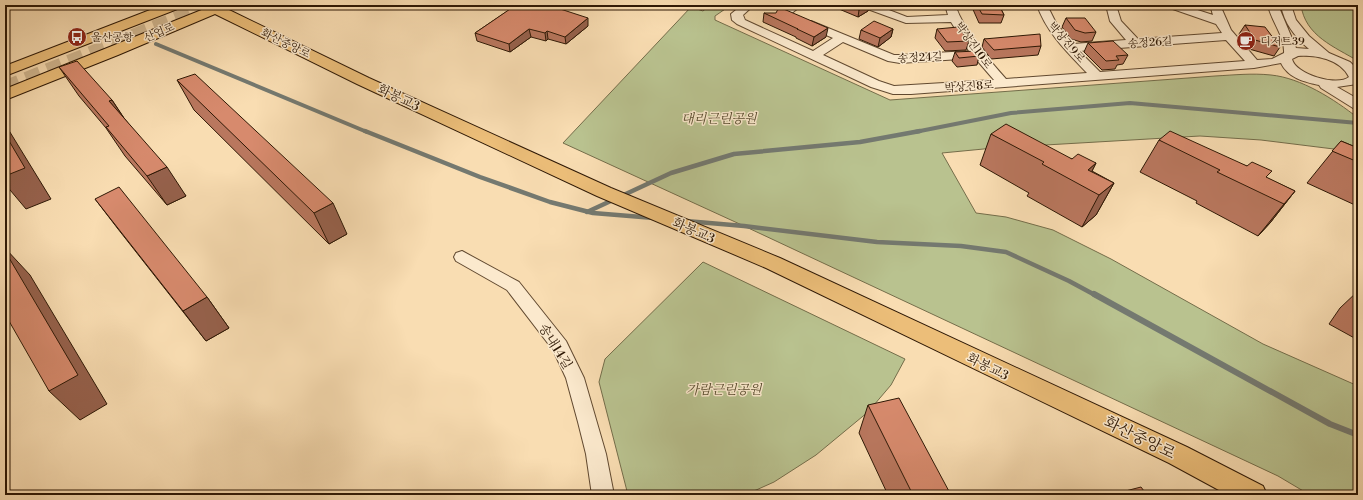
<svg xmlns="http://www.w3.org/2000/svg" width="1363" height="500" font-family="'Libre Bodoni','Noto Serif KR',serif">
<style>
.green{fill:#b9c28f;stroke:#746d4a}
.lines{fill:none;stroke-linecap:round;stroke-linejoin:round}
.stream-far2{stroke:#747970;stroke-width:4}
.stream-far1{stroke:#747970;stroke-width:4.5}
.stream{stroke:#747970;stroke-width:6}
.major-tunnel{stroke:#d0b68f;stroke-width:15;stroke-dasharray:15 8;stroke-linecap:butt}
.minor-casing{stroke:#614930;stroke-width:2}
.major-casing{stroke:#2e1805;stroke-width:2}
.minor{fill:#fbe9cd;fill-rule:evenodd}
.major{fill:#ecbe79;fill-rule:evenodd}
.wall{fill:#b9775e;stroke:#2e1805}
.shaded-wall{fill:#96614c;stroke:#2e1805}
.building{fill:#d78a6d;stroke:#2e1805}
.labels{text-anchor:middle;stroke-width:3;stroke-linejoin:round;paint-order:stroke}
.far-street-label{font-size:11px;fill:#2e1805;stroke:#fbe9cd}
.far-poi-label{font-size:11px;fill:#2e1805;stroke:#fbe9cd;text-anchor:start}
.street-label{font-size:13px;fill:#2e1805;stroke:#fbe9cd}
.park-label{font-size:13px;font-style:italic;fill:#584b2e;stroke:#fbe9cd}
.near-street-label{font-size:16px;fill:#2e1805;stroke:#fbe9cd}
</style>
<rect width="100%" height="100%" fill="#f9ddb2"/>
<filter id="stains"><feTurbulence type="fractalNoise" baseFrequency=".005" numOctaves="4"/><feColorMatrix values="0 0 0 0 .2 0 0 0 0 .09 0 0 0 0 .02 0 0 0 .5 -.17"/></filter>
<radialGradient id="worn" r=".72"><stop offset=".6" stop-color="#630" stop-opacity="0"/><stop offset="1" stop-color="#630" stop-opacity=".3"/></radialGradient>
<g class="green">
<path d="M710,5H731L715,16V20L890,100L1215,76C1234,75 1252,73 1271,75C1301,78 1334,99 1358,118V152L1261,140L1200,136L994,148L942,153L976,213L1006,217L1053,230L1111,259L1263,344L1358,386V495H1310L1278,476L744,226L563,143L691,7L703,11Z"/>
<path d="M1301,5H1358V61C1335,47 1305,36 1301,5Z"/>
<path d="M703,262L905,359L891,385L868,412L816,455L774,482L745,495H628L599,382L605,359Z"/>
</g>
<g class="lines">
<g class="stream-far2">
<path d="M156,44L367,132"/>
<path d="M915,132L1011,113L1130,103L1358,123"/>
</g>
<g class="stream-far1">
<path d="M365,131L480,177L550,202L593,213L654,218"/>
<path d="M587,212L671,173L734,154L860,142L920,131"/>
<path d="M686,221L744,226L877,242L961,246L1006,252L1069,281L1095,295"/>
</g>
<path class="stream" d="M1094,294L1330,424L1358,435"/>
<path class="major-tunnel" d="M5,88L211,5"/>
<g class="minor-casing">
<g id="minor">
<path d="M742,5H754L743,15L745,20L813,51L833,38L803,25L801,23L803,21H811L894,55H900L969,51L951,22L906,23L862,7L861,5H876L907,17L948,15L945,5H955C966,34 986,56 1006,79L1087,73C1068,53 1046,32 1037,5H1047L1056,23L1073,44L1126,40L1110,21L1106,5H1116L1121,21L1138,39L1222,33L1216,24L1167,7L1166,5H1182L1213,15L1210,5H1220L1231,30L1257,60L1272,59L1284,53C1285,36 1271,21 1268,5H1278L1296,48L1309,49C1295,37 1284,23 1281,5H1291L1296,20L1309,36L1329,53L1350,62L1358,70L1357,84L1337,87L1358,99V109L1353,108L1321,88L1319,85C1305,82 1288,78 1281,63L1254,68L911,94H893L871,87L737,24L732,20L731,14ZM1226,40L1245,61L1100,72L1079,51ZM843,42L888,61L900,63L975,58L994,80L894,86L879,81L823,55ZM1298,56C1316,55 1340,59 1349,77C1337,87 1295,74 1292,59Z"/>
<path d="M790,5H802L779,23H771L769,21L771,19Z"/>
<path d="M462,251L519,282L566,341L584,378L606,454L614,495H592L586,454L578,422L566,378L553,350L507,290L456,261L454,257L456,253Z"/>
</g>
</g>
<g class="major-casing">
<g id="major">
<path d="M163,5H182L180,8L5,76V66Z"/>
<path d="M200,5H229L227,9L369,78L611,188L780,258L1187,447L1263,486L1267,495H1228L1169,463L766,268L597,196L357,84L215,14L118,55L5,100V89L204,9Z"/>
</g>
</g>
<use href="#minor" class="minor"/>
<use href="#major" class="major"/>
</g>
<g class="wall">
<path d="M509,5L588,26L566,44L548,39L546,41L531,37L510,52L477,41L475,33L509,10Z"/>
<path d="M840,5H869L868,11L858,17L839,9Z"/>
<path d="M971,5H999L1004,15L1001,23H979Z"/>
<path d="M1134,5H1152L1147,9Z"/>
<path d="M764,13L826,37L812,46L796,38V37L763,22Z"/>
<path d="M1066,18L1096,32L1092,41L1081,42L1071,39L1062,27Z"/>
<path d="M1245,25L1280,47L1274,56L1249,49L1239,34Z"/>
<path d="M893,29L891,37L878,47L859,39L861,30Z"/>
<path d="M937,29L969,41L966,50L945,51L935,38Z"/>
<path d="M984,39L1041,46L1038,55L991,59L982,47Z"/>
<path d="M1088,43L1128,55L1123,64L1117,65L1115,69L1102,70L1084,52Z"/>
<path d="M955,52L977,53L979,56L977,65L957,67L952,61Z"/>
<path d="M59,67L112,100L124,118L186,196L167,205L125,156L106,128L79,96Z"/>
<path d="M177,80L347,234L329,244L194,110Z"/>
<path d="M991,134L1072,159L1096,163L1092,171L1114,183L1096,215L1082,227L1027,196L1029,193L980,165Z"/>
<path d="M1159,140L1247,166L1267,178L1295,191L1270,223L1258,236L1196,203L1197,201L1140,172Z"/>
<path d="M1341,141L1358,148V209L1353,207L1355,205L1307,183Z"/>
<path d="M95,199L207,297L229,328L206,341L118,229Z"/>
<path d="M1358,291V340L1329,324L1340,308Z"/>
<path d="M868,405L951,495H888L859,433Z"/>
</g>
<g class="shaded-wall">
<path d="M868,5H869L868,11L858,17L859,10Z"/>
<path d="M1149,5H1152L1147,9Z"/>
<path d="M588,18V26L566,44L565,37Z"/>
<path d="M828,28L826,37L812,46L814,37Z"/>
<path d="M529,29L531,37L510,52L509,44Z"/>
<path d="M893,29L891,37L878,47L880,38Z"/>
<path d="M547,31L548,39L546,41L545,33Z"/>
<path d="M112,100L131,129L109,101Z"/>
<path d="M5,124L51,199L26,209L5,184Z"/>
<path d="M1096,163L1084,187L1088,170Z"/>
<path d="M167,167L186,196L167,205L147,176Z"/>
<path d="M1114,183L1096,215L1082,227L1099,195Z"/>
<path d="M1295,191L1270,223L1258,236L1284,204Z"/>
<path d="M333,203L347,234L329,244L314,213Z"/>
<path d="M5,248L30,275L107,404L80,420L49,391L5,251Z"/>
<path d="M207,297L229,328L206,341L183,311Z"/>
</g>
<g class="building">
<path d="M509,5H548L588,18L565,37L547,31L545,33L529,29L509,44L475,33L513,7Z"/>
<path d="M846,5H868L859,10Z"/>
<path d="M977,5H999L1004,15L982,14Z"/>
<path d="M779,7L828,28L814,37L797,29H798L764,13H776Z"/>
<path d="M1066,18H1085L1096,32L1085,33L1075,30Z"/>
<path d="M874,21L893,29L880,38L861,30Z"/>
<path d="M1245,25L1265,27L1280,47L1255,40Z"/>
<path d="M958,27L969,41L947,42L937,29Z"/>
<path d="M1040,34L1041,46L994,50L984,39Z"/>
<path d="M1113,41L1128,55L1116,56L1119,60L1106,61L1088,43Z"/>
<path d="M977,51L976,52L979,56L959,58L955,52Z"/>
<path d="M77,61L112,100L109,101L167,167L147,176L106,127L109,126L59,67Z"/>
<path d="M195,74L333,203L314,213L177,80Z"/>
<path d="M1006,124L1072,159L1078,154L1096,163L1088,170L1114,183L1099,195L1042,164L1044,162L991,134Z"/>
<path d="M1170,131L1247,166L1252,162L1272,171L1266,177L1295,191L1284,204L1217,172L1220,170L1159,140Z"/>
<path d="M5,134L25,168L5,176Z"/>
<path d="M1341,141L1358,148V162L1332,151Z"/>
<path d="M119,187L207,297L183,311L95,199Z"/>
<path d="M5,251L78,375L49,391L5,314Z"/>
<path d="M899,398L951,495H913L868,405Z"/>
<path d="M1141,487L1147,495H1110Z"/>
</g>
<defs>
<g id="bus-disc" transform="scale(1)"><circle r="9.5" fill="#8f2418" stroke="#fbe9cd"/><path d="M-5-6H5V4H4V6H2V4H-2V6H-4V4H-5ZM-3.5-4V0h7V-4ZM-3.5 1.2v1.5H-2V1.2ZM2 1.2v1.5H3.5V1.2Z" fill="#fff"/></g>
<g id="cafe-disc" transform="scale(1)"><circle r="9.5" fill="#8f2418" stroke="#fbe9cd"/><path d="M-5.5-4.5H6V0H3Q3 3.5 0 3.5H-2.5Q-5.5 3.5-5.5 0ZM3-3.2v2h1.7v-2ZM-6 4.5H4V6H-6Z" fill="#fff"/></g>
</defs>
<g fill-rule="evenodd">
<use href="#bus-disc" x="77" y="37"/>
<use href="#cafe-disc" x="1246" y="41"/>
</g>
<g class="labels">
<g class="far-street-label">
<text transform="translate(159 32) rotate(-23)" y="4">산업로</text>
<text transform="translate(1067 42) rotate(49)" y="4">박상진9로</text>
<text transform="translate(1150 42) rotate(-4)" y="4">송정26길</text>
<text transform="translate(286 43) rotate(26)" y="4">화산중앙로</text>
<text transform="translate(974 45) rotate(54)" y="4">박상진10로</text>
<text transform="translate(920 57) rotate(-3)" y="4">송정24길</text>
<text transform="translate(969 86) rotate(-4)" y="4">박상진8로</text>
</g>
<g class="far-poi-label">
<text x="91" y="41">울산공항</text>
<text x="1260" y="45">디저트39</text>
</g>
<g class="street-label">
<text transform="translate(399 97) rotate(25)" y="5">화봉교3</text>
<text transform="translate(694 230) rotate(23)" y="5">화봉교3</text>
<text transform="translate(556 346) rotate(58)" y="5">송내14길</text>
<text transform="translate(988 366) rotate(26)" y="5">화봉교3</text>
</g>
<g class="park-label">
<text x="719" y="123">대리근린공원</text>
<text x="724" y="394">가람근린공원</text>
</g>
<g class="near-street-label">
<text transform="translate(1140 437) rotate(26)" y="6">화산중앙로</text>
</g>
</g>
<rect width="1363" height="500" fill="none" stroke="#f9ddb2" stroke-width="20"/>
<rect x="6" y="6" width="1351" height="488" fill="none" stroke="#2e1805" stroke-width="2"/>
<rect x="10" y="10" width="1343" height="480" fill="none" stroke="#2e1805"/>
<rect width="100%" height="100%" filter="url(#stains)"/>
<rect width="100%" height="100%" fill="url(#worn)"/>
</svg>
